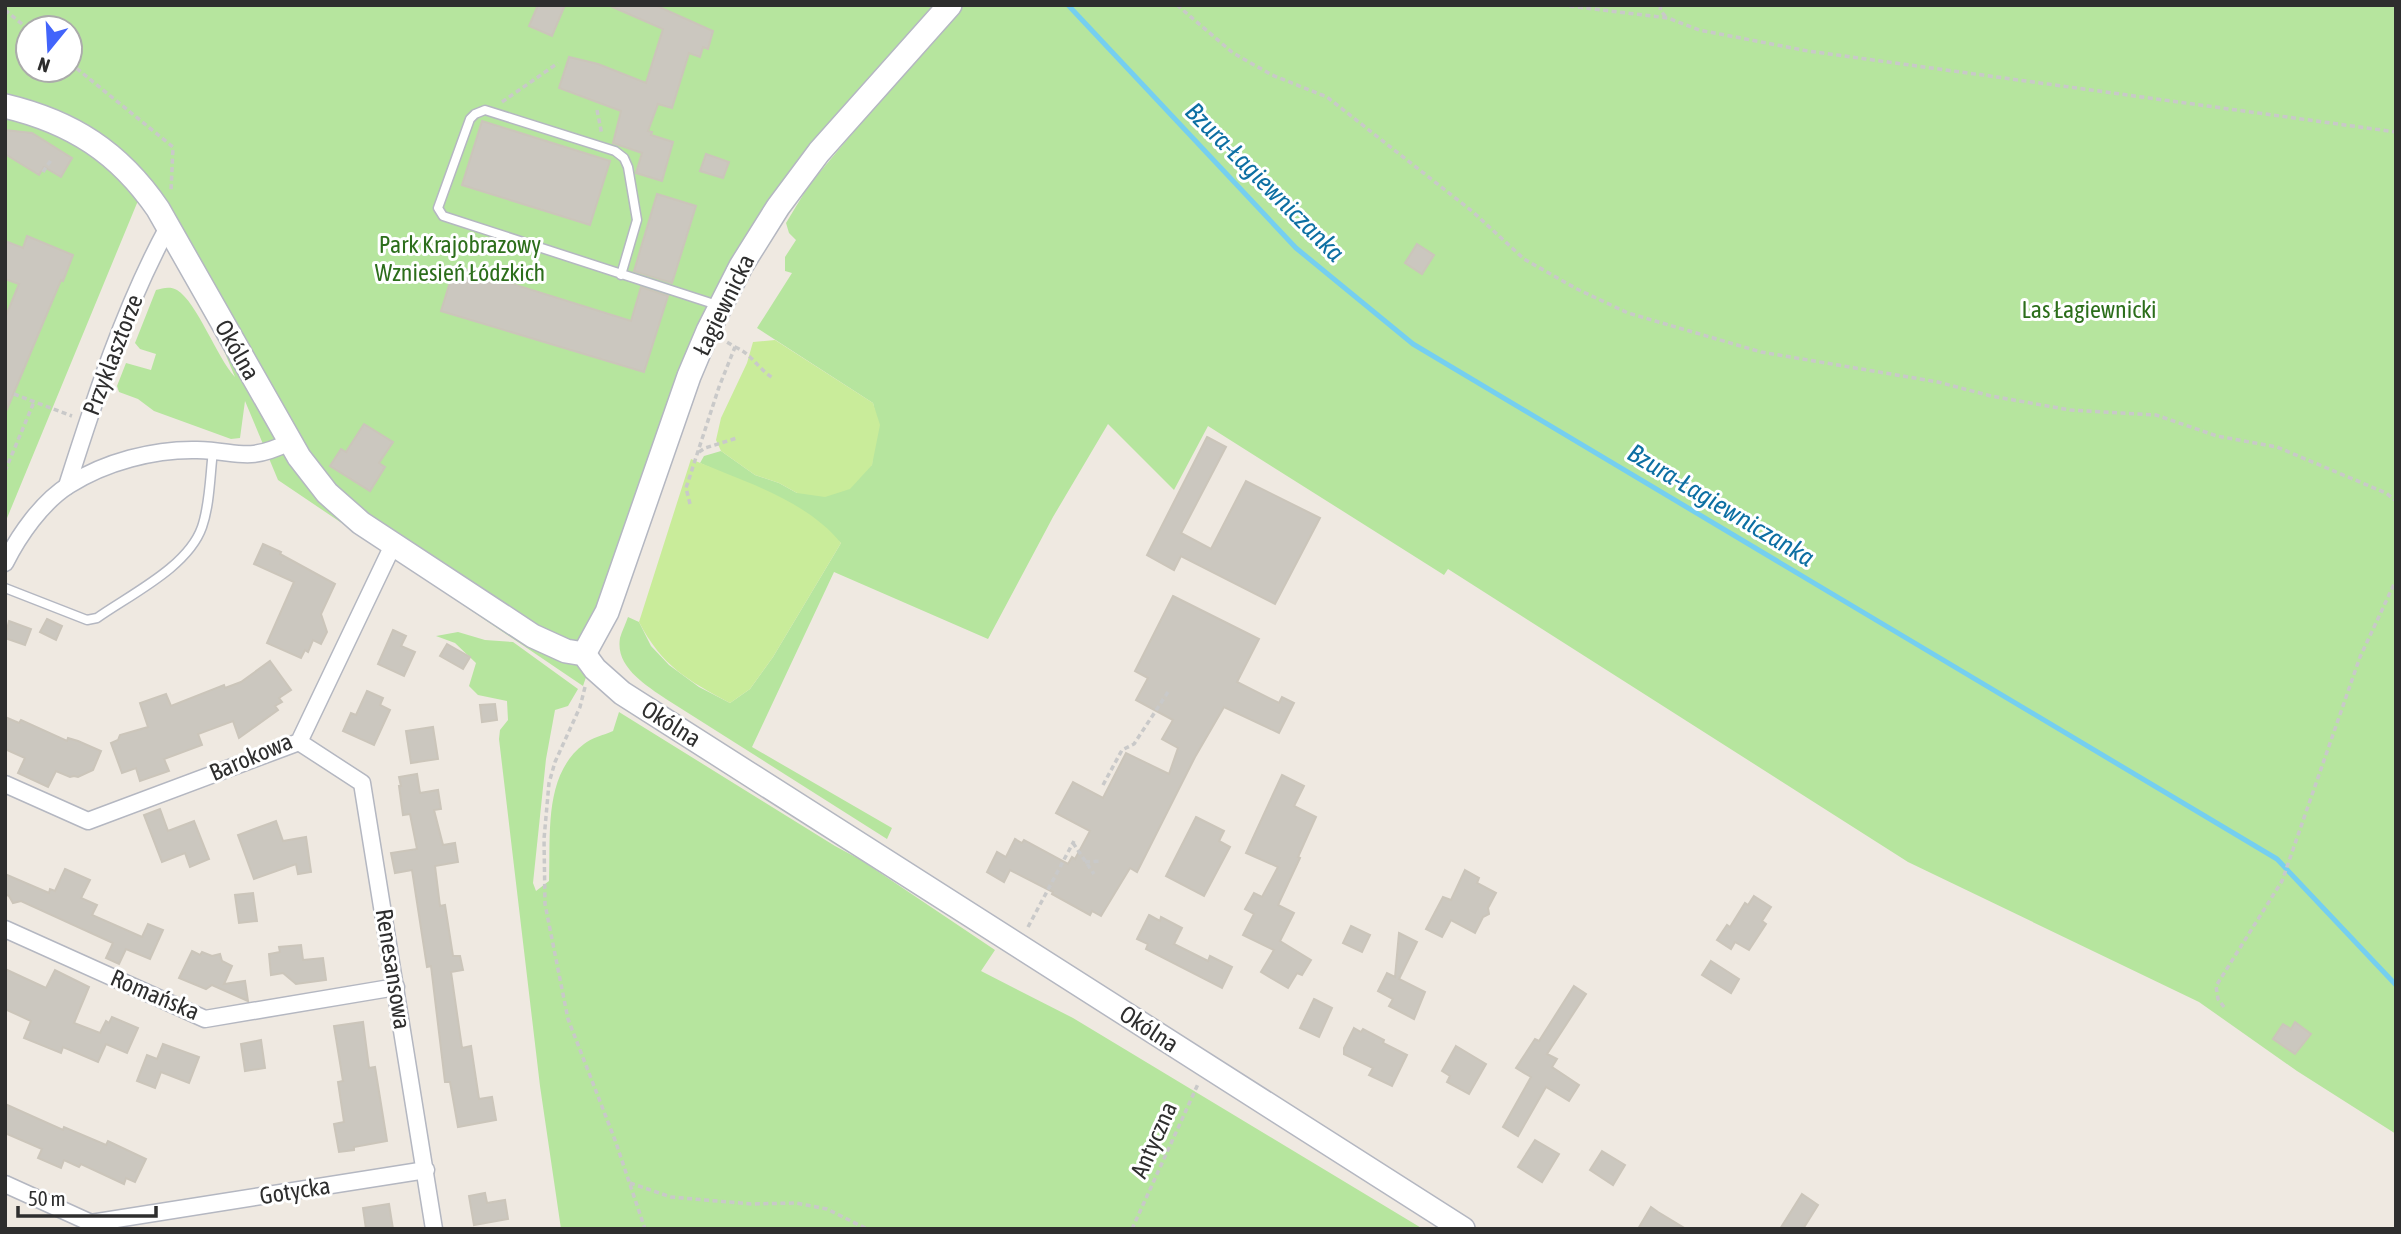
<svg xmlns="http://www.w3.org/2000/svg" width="2401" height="1234" font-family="'Asap Condensed',sans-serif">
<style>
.green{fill:#b6e59e;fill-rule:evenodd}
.pitch{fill:#c9ec9a}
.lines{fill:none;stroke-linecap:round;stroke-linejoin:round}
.stream{stroke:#75cff0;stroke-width:5}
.building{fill:#cbc7bf;stroke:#cbc5ba;stroke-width:2}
.lane-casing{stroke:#b4b7c1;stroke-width:11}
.street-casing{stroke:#b4b7c1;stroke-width:19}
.secondary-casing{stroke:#b4b7c1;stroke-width:26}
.path{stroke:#c9c9c9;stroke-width:3.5;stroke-dasharray:5 3.5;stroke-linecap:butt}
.lane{stroke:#fff;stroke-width:8}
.street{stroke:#fff;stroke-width:16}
.secondary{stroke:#fff;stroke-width:23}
.labels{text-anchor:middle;stroke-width:6;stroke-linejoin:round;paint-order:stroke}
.park-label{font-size:24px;fill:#2c6e1b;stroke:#fff}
.street-label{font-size:24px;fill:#2e2e2e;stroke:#fff}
.water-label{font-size:26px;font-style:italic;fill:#0d6fa3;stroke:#fff}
</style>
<rect width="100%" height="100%" fill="#efe9e1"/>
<g class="green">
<path d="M5,5H2396V1134L2297,1071L2199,1002L1908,862L1448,569L1444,575L1208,426L1174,490L1108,424L1053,517L988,639L834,572L752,747L892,828L887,839L666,699C646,685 615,667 620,638C622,631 626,623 628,617L639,622L651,646L669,665L699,687L730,703L750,689L773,657L841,543L784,500L700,463L704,456L721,451L755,475L779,483L797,493L872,465L875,412L873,403L757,328L792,273L785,271V257L796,240L789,233L786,223L809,185L887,92L857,118L722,276L583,686L278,480L245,401L240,438L231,439L154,411L138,399L119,392L117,386L126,363L151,370L156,354L140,349L135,343L156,290C163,288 170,286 177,290C197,302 217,358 235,377L162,203L142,191L5,523ZM28,28H70V70H28Z"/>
<path d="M458,632L485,640L513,642L578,689L568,706L555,710L546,759L533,883L536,891L549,881C551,836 543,775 584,744C591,738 604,735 613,731L619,712L835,846L861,860L995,950L981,971L1073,1018L1423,1229H561L540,1086L499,739L500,730L508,720L507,701L478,695L469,686L476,663L455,643L436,636Z"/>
</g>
<g class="pitch">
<path d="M775,340L873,403L880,425L872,465L850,489L825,497L797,493L779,483L755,475L721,451L716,440L721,418L747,363L753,342Z"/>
<path d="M691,459C742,481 805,499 841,543L773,657L750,689L730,703C687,680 662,666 639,622Z"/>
</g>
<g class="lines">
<path class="stream" d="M1068,5L1296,248L1413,344L2277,859L2396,985"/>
</g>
<g class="building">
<path d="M538,5H565L552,36L529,26Z"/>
<path d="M608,5H655L713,31L708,49L703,47L700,57L689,53L672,108L658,104L648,131L652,132L651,135L673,142L662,181L636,173L642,153L613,143L621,111L559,88L569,57L598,64L646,83L663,29Z"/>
<path d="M482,121L610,161L590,225L462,185Z"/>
<path d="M5,130L32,133L72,158L61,177L44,167L39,175L5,154Z"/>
<path d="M706,154L729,162L723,178L700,171Z"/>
<path d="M657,194L696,206L672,283L634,271Z"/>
<path d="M27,236L73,255L63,281L61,280L5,414V318L19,284L5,279V241L23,248Z"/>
<path d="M1417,244L1434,255L1422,274L1405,263Z"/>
<path d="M455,266L631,321L641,287L668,296L644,372L441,311Z"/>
<path d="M364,424L393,442L379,463L385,467L370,491L330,466L341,449L346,452Z"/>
<path d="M1207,437L1226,447L1181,533L1211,549L1246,481L1320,518L1275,604L1181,556L1174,570L1147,555Z"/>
<path d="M263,544L281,552L280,554L335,584L321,614L327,632L321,644L313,640L308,652L305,650L301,658L267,643L294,582L254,564Z"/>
<path d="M1173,596L1259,639L1237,682L1279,703L1282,697L1294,703L1279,733L1224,707L1195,757L1137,872L1130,868L1101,916L1092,911L1090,915L1052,894L1053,892L1010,870L1004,882L987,872L997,852L1006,857L1015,839L1022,843L1024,840L1068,864L1072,857L1075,859L1090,831L1056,813L1073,782L1103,798L1126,753L1169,774L1178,748L1162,739L1173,720L1136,700L1148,678L1135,671Z"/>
<path d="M47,619L62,626L56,640L40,632Z"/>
<path d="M9,621L31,629L25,645L5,638Z"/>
<path d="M393,630L406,636L401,646L415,652L404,676L378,664Z"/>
<path d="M447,644L470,657L463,669L440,656Z"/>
<path d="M270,661L291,690L279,698L282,702L275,706L278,710L239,738L233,721L198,734L202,745L164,759L169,771L140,781L136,768L122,773L111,743L118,740L120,735L148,727L140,703L166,694L171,706L224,685L225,688L241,682Z"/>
<path d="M367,691L383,698L380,705L390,710L374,745L343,731L351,713L356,715Z"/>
<path d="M495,704L497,720L482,722L480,705Z"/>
<path d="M5,717L19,723L21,720L67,741L68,738L78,741L101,751L93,770L78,777L74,776L70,777L56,771L48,787L18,773L25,758L5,749Z"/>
<path d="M433,727L438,759L411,763L406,731Z"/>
<path d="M417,774L420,793L438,790L441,809L434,810L443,845L455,843L458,862L435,866L440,906L445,905L453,956H460L463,970L451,972L462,1048L471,1046L479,1099L492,1097L496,1120L458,1127L450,1082H445L431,966L427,967L412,870L395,873L391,853L417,849L410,814L403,815L399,786H401L399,777Z"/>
<path d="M1282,775L1304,786L1294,806L1316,817L1298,857L1300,858L1278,905L1294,913L1280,941L1311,960L1302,975L1297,973L1288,988L1261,972L1274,950L1243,935L1254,914L1245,909L1254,893L1262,897L1278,867L1246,853Z"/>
<path d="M160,809L168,831L194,821L209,859L190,867L185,853L162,862L144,815Z"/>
<path d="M1196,817L1224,831L1219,841L1230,847L1204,896L1166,876Z"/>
<path d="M276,821L283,841L306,837L311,872L298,874L296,864L254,879L238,835Z"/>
<path d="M65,869L90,880L81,898L97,905L92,915L142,937L148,924L163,930L150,959L126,949L119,964L106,958L113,943L21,901L13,903L9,896L5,894V874L49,893L50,889L55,891Z"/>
<path d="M1465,870L1479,878L1477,883L1496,893L1488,908L1489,914L1483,917L1475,933L1451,920L1442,937L1426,929L1443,897L1451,900Z"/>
<path d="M253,893L257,921L239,923L235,895Z"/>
<path d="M1754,896L1771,907L1762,921L1766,924L1749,950L1735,942L1731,949L1717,940L1727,925L1730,927L1745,903L1748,905Z"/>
<path d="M1149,915L1160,921L1161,917L1182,928L1174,944L1208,961L1210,956L1232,967L1222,988L1146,949L1148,944L1137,939Z"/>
<path d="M1351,926L1370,935L1362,952L1343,943Z"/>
<path d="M1399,933L1417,942L1399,979L1425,992L1414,1019L1389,1006L1393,999L1378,991L1387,973L1395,977Z"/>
<path d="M301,945L303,960L323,958L326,980L296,984L283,973L271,975L269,954L280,952L279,947Z"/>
<path d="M192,951L200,955L202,952L212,956L220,954L222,961L232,966L224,984L245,981L248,1001L212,985L206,989L179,978Z"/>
<path d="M1711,961L1739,979L1731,993L1702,975Z"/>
<path d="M5,969L46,988L55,970L89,987L74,1023L100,1033L106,1021L109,1023L112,1017L138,1028L127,1053L106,1044L98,1062L63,1047L61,1053L24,1038L31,1021L5,1009Z"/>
<path d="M1574,986L1586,994L1547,1054L1557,1059L1552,1067L1579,1085L1569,1101L1546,1087L1518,1136L1503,1127L1531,1077L1516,1068L1535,1039L1539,1041Z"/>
<path d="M1314,999L1332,1008L1319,1037L1300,1028Z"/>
<path d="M363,1022L369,1068L375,1067L387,1141L354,1147V1150L339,1152L334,1124L344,1122L338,1082L343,1081L334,1026Z"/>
<path d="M2295,1022L2311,1034L2295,1054L2273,1039L2283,1024L2291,1029Z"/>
<path d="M1354,1028L1361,1032L1363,1029L1384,1040L1383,1043L1407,1055L1392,1086L1369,1075L1373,1068L1344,1054V1048Z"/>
<path d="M261,1040L265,1068L245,1071L241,1044Z"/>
<path d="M163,1044L199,1057L189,1083L161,1072L155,1088L137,1081L147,1055L157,1059Z"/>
<path d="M1456,1046L1486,1064L1469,1094L1447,1082L1450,1076L1442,1071Z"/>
<path d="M5,1104L63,1130L64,1127L106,1145L108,1141L146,1159L135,1182L126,1178L124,1184L81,1164L79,1167L64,1160L61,1168L38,1158L42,1149L5,1133Z"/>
<path d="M1535,1140L1559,1154L1542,1182L1518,1167Z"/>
<path d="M1602,1151L1625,1165L1613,1185L1590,1170Z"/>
<path d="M485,1193L487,1203L505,1200L508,1219L474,1225L469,1196Z"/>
<path d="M1802,1194L1818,1205L1803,1229H1780Z"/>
<path d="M389,1204L393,1229H366L363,1208Z"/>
<path d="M1651,1207L1658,1212L1686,1229H1638Z"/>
</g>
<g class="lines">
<g class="lane-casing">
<g id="lane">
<path d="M621,275L637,220L628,167L624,158L615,151L485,110L475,114L470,119L438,208L443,216L717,305"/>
<path d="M5,588L87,620L97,618C131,594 188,567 202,527C210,504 210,475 213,451"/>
</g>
</g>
<g class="street-casing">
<g id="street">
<path d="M67,486C95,398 124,308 168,227"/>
<path d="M5,563C19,535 42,502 69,485C105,462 154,449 197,450C240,451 246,463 290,442"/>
<path d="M299,742L362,783L434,1229"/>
<path d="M5,784L88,821L299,742L393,545"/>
<path d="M5,929L205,1019L396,987"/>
<path d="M5,1184L91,1223L426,1170"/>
</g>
</g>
<g class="secondary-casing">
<g id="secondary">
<path d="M5,106C72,122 119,152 158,209L299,457L327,493L361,523L533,636L566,651L584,654L595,669L622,693L1463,1229"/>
<path d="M584,654L607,612L689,376L708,331L741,266L778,207L819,152L950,5"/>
</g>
</g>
<g class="path">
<path d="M1177,5L1233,53L1272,75L1327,97L1473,212L1524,259L1577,289L1628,313L1761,352L1938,382L1991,396L2070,410L2156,415L2217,436L2277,447L2386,493L2396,501"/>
<path d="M1561,5L1668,18L1699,30L1808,51L2396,132"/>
<path d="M1661,5L1660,10L1666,17"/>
<path d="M5,10L28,29"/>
<path d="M70,63L173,147L171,191"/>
<path d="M502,102L558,63"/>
<path d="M597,110L602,135"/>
<path d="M43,172L51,160"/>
<path d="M735,347C752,354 757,368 773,378"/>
<path d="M14,394L72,416"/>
<path d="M699,452L705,448L737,438"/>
<path d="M5,471L34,402"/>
<path d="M690,504L686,488L719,387L735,347L725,341"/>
<path d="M585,687L580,707L555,762L549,783L544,839L545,904L568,1019L615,1140L645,1229"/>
<path d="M1103,785L1122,750L1134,744L1168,692"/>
<path d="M1073,843L1094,874"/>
<path d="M1085,862L1102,861"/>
<path d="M1028,927L1074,841"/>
<path d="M2224,1007L2218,999L2216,986L2282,881L2360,657L2396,580"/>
<path d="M630,1183L671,1197L751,1204L796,1203L827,1209L867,1229"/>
<path d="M1132,1229L1198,1084"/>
</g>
<use href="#lane" class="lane"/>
<use href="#street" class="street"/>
<use href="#secondary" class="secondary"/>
</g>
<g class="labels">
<g class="park-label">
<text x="460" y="253">Park Krajobrazowy<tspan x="460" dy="28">Wzniesień Łódzkich</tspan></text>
<text x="2089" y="318">Las Łagiewnicki</text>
</g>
<g class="street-label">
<text transform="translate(724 305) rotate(-64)" y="8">Łagiewnicka</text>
<text transform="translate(237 350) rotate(60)" y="8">Okólna</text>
<text transform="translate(113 355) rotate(-69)" y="8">Przyklasztorze</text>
<text transform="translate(671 724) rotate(32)" y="8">Okólna</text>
<text transform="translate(251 757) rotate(-23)" y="8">Barokowa</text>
<text transform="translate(393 969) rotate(81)" y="8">Renesansowa</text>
<text transform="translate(155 995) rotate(23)" y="8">Romańska</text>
<text transform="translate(1149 1029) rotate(33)" y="8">Okólna</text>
<text transform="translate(1154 1140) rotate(-66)" y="8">Antyczna</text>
<text transform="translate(295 1191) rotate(-9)" y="8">Gotycka</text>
</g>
<g class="water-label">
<text transform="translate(1265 182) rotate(45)" y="9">Bzura-Łagiewniczanka</text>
<text transform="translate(1721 505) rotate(31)" y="9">Bzura-Łagiewniczanka</text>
</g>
</g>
<rect width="2401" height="1234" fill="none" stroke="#2e2e2e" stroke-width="14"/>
<g transform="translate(49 49) rotate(198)"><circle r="33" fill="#ffffff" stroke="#ababab" stroke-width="2"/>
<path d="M0-5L12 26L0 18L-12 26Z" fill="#4264fb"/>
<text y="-10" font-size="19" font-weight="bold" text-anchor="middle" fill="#2e2e2e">N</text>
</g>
<path d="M18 1206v10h138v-10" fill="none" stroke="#2e2e2e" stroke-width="3.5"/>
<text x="28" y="1206" font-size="21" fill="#2e2e2e" stroke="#ffffff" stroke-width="5" paint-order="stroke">50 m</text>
</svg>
